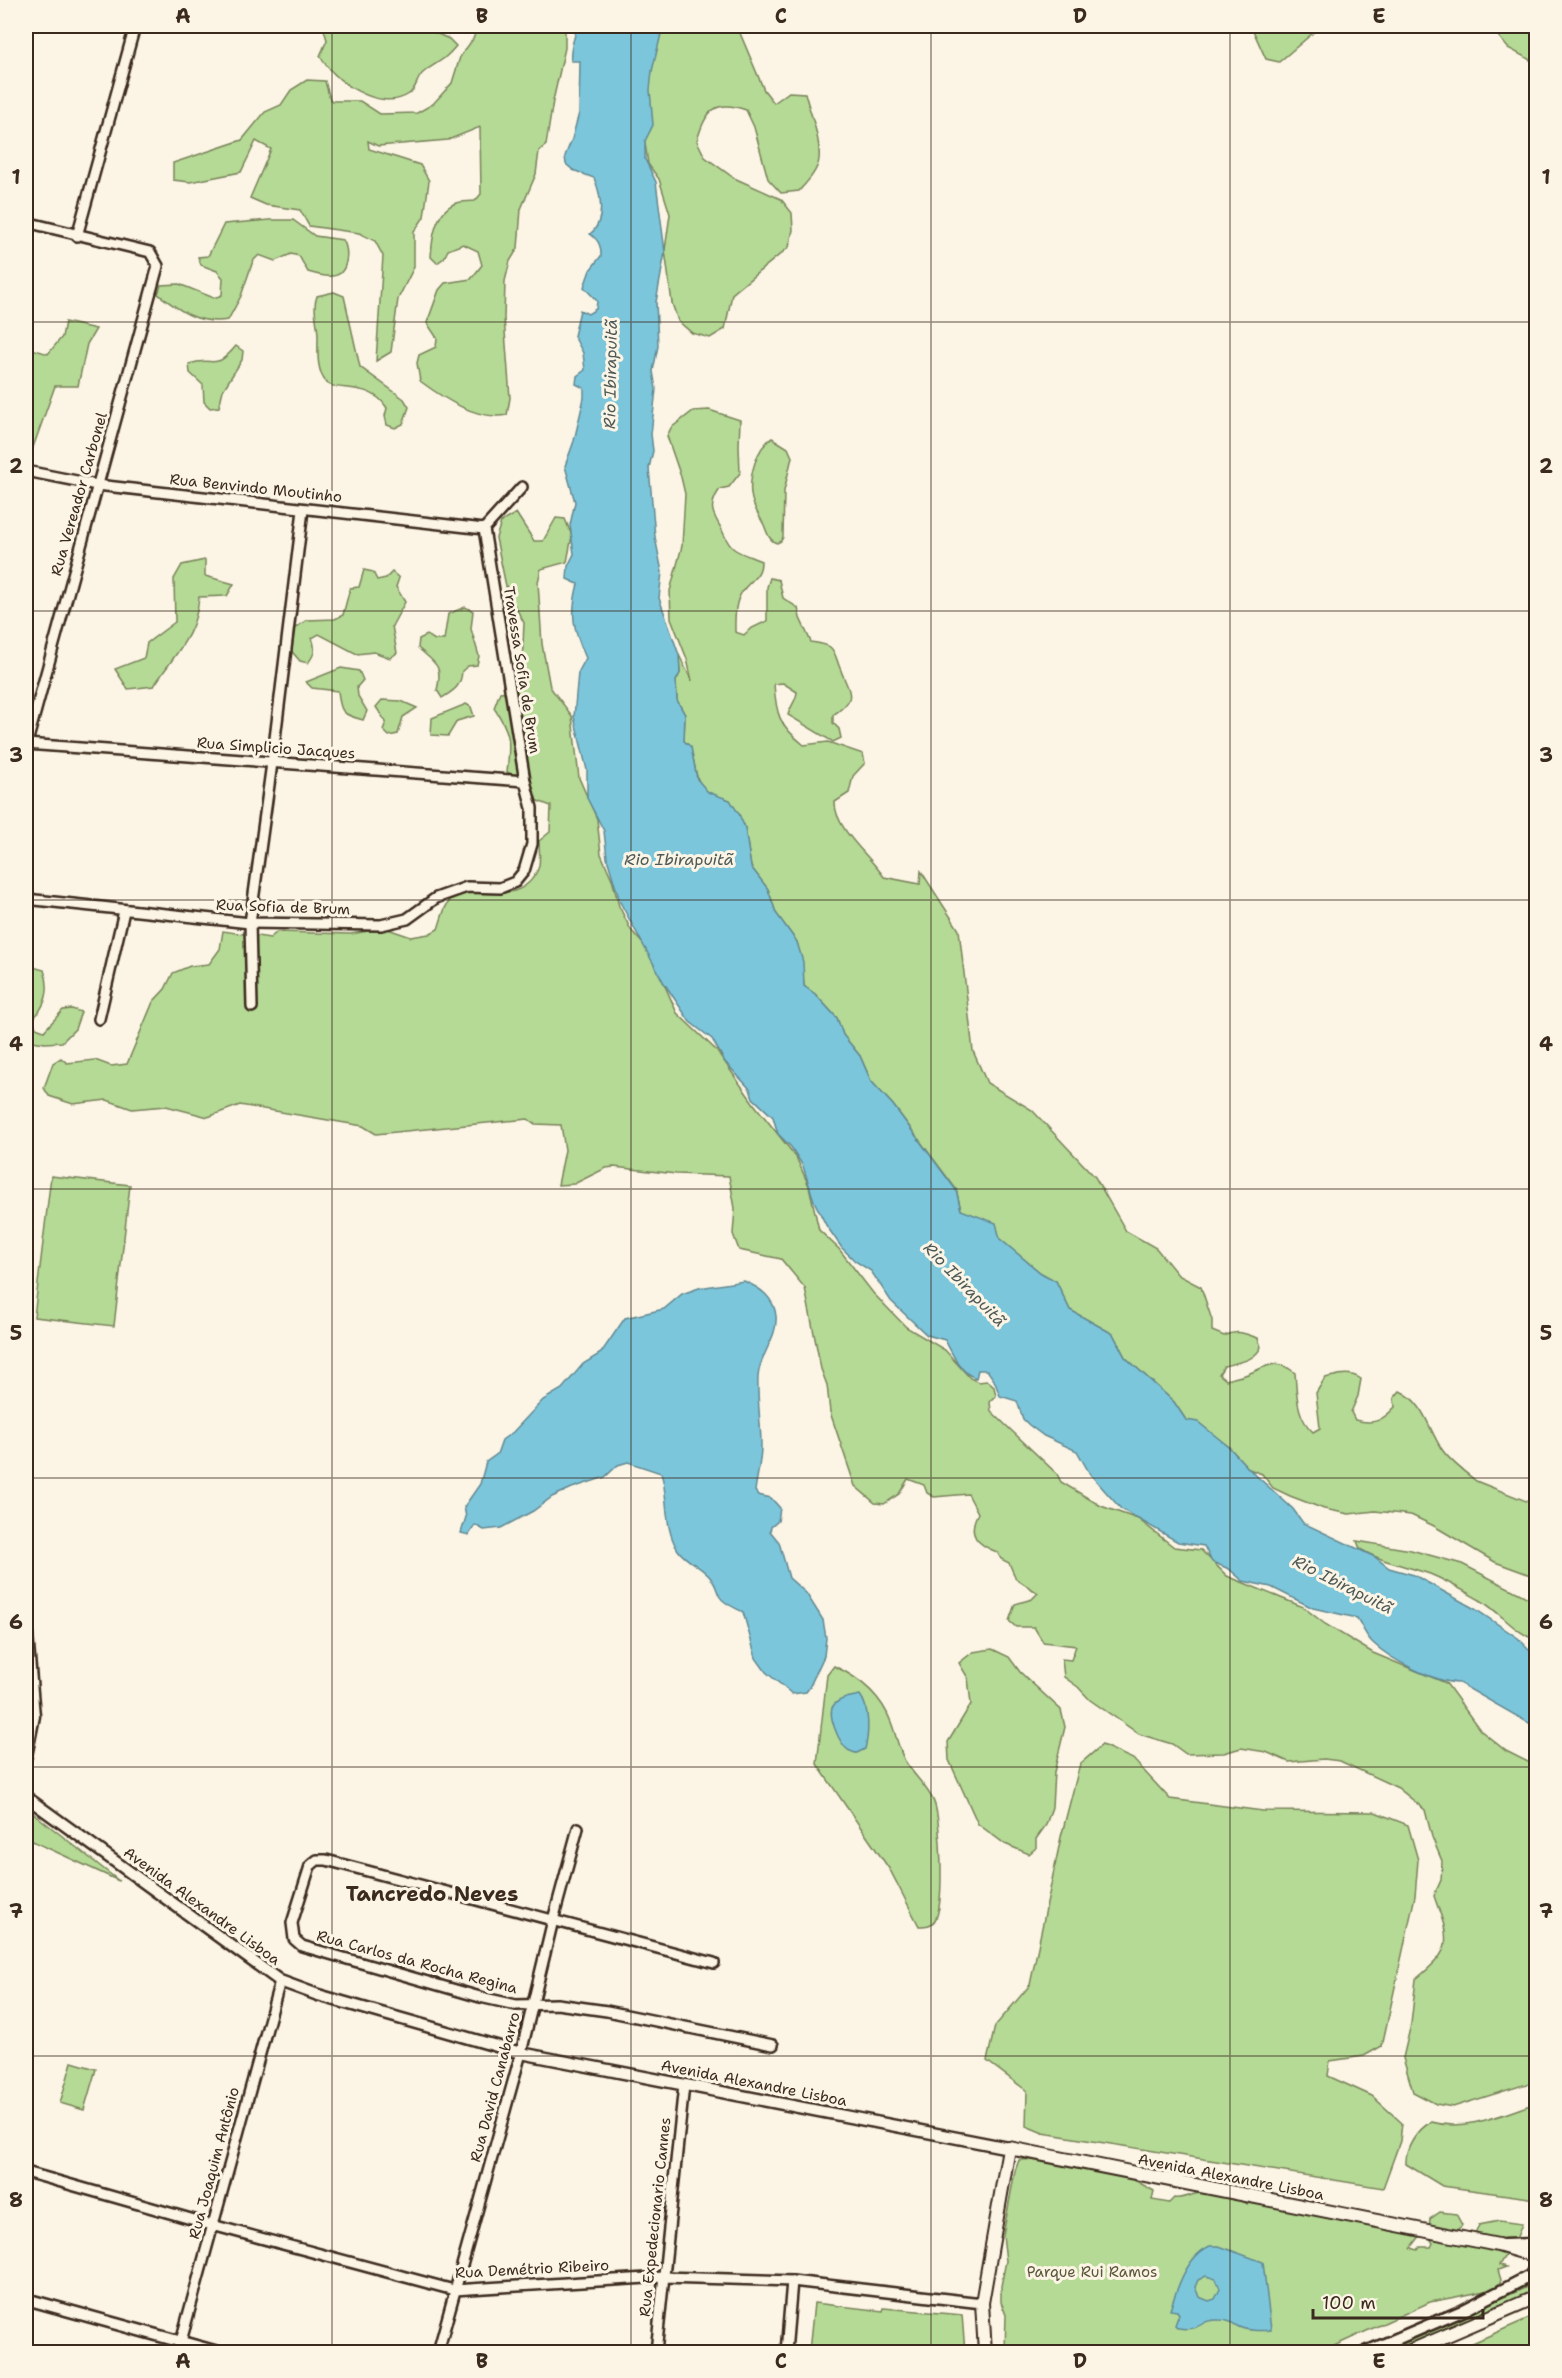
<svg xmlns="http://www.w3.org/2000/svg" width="1562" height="2378" font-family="'Shantell Sans',sans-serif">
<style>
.green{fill:#b5da95;stroke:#78825a;stroke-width:1.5}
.water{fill:#7cc6dc;stroke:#628890;stroke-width:1.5;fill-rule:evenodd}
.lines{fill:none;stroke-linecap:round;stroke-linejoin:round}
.minor-casing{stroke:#3b2a1e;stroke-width:14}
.tertiary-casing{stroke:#3b2a1e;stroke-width:15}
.secondary-casing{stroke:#3b2a1e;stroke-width:16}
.minor{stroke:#fcf5e5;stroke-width:9}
.tertiary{stroke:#fcf5e5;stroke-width:10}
.secondary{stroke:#fcf5e5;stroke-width:12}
.grid{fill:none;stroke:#3b2a1e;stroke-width:1.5;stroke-opacity:0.55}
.labels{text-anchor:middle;stroke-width:6;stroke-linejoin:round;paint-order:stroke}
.street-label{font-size:15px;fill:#3b2a1e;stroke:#fcf5e5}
.park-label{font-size:15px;fill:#5a563c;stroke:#fcf5e5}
.water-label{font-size:16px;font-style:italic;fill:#4e5957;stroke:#fcf5e5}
.district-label{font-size:21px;font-weight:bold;fill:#3b2a1e;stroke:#fcf5e5}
.neatline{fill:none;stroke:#3b2a1e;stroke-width:2}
.grid-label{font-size:20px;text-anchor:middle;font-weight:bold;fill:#3b2a1e}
</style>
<rect width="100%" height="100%" fill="#fcf5e5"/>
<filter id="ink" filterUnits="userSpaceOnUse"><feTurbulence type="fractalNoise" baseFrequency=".0167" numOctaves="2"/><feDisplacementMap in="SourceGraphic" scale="12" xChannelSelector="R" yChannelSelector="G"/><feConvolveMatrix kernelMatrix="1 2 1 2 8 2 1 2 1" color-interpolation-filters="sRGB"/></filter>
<g filter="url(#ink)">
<g class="green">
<path d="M323,26H420L449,39L456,46C443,62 438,61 424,72C416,78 417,89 409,94C381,113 334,82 320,56L327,40Z"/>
<path d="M478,26H565V48L553,101L546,145L539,151L536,174L521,209L518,248L510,261L505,281L504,318L510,398L507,415C477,421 443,398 420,381L417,363L419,355L436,347L437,338L427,323L439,290L445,283L471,279L482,265L478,251L463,244L448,250L444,258L437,263L431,257C432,239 435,211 456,203C462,201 469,202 475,201L481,194L480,127L448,140L378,146L368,141L369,149L420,165L429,181L424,217L414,232V267L398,299L391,352L376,361L383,256L375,241L359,233L309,226L300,210L266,205L250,198L271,149L256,141L241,172L190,182L173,180V163L242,140L265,112L281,105L291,90L307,80L325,81L330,99L332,101H360L380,114L417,113L433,104L452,83L460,57L473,39Z"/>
<path d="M658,26H737L764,90L774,103L789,92L805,93C810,113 821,138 819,159C818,171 806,183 799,191L781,193L768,179L754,127L746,110C715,99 705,111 697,141L705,157L734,178L781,199L792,213L793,230L789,247L732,294L725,329L710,338L692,333L678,321L672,303L665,250L670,214L659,179L648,164L643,129Z"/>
<path d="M1251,26H1321L1279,62L1266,59Z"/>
<path d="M1490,26H1536V69L1534,62L1508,48Z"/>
<path d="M270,220H293L315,236L343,240C349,250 349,275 332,276C325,277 315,274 308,272L299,256L291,254L275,261L259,255L253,261L241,296L228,320C198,325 180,311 158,294L161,285L179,284L214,298L222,295L223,278L217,271L201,265L198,257L208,256L224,224Z"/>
<path d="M334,292L344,296L360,367L404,399L409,407L403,424L395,428L387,425L385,416L387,408C370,380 335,393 326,382C316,370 318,350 318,337C318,323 312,308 317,296Z"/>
<path d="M65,322L96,329L87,344L78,386H55L26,467V347L48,354L62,337Z"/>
<path d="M236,346L243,351L242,360L223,390L219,407L210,408L204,402L203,385L190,373L189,364C215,355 213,373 236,346Z"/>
<path d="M709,410L740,420L739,446L740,473L729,487L720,489C708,506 712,513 721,528C725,536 727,544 734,549C741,554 752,557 761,561C761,576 753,578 744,589C734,601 735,618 735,632L744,635L750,629L767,621V587L770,578L779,580L783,598L798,608L800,618L811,642C817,643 826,644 830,647C836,652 837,662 840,668C849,693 859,698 833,715V723L839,729L841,738L833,742L788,715C790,706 796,702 797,692L783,683L774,684C776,715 779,725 804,745L828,742L863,754L865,763L853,776L849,793L835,802C834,828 870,856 884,877L920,884L921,871L959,930L973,1051L987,1083L1032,1110L1095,1177L1126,1231L1156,1248L1178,1275L1201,1287L1212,1320V1331L1224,1336C1237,1329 1245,1334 1258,1338L1261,1347C1254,1362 1238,1362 1224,1366L1219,1374L1226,1380C1232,1378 1239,1377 1245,1375C1265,1368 1275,1356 1295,1373C1297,1394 1296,1417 1313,1432L1320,1428L1316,1393L1325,1378C1339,1375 1349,1371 1361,1379L1358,1396L1351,1412L1355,1420C1374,1425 1382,1421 1395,1407L1394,1398L1400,1391C1424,1402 1428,1428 1441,1448C1449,1461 1465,1472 1476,1481L1536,1505V1577L1495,1562L1434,1526L1411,1515L1375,1511L1349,1514L1324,1509L1290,1496L1273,1488L1262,1474L1249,1469L1228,1446L1186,1420L1174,1402L1125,1357L1113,1334L1070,1310L1056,1281L1041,1273L961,1210L956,1189L893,1105L871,1081L860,1056L843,1035L837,1018L815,994L804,986L802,962L797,942L776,913L768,889L751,867L745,828L730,800C724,798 713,796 707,792C690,779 699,754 684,741L685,715L677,700L676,681L680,673L679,655L692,681L687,659L671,618L670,591L682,546L685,494L681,477L667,436L671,428L693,411Z"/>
<path d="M772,438L788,448L792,457L784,491L783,537L781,541L777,543C769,541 767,532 764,525C759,515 752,506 751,494C749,477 756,448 772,438Z"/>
<path d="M516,513L534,541H543L556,518L565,519L572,536L567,562L541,569L538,582L542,644L550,687L572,716L579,778L597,819L601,854L612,879L619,906L631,930L650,952L677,1013L717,1051L754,1104L796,1157L809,1186L819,1230L839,1249L873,1293L906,1327L945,1350L970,1378L978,1382L987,1381L994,1387L996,1396L990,1402L991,1411L1057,1474L1061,1482L1101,1506L1138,1519L1174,1547L1201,1550L1227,1576L1303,1607L1325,1624L1373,1653L1446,1683L1480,1730L1506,1751L1536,1766V2081L1453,2107L1436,2104L1413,2092L1403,2058L1411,2024L1416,1979C1454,1949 1450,1940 1434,1896L1441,1880L1442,1861L1432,1837L1425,1810L1398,1788L1340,1761L1324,1759L1289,1762L1266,1752L1241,1748L1224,1753L1186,1754L1172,1744L1139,1734L1090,1700L1078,1687L1064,1677L1062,1659L1071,1660L1076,1646L1043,1642L1034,1627H1016L1009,1621L1015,1604L1032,1599L1038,1593L1016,1579L1009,1563L1001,1559L997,1552C978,1545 966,1535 978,1513L968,1494L934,1497L927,1493L924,1485L908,1479L899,1494L884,1504L875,1503L855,1486L830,1412L827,1385L821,1369L805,1288L781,1259L739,1250L733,1234L735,1208L729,1176L676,1174L614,1167L606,1168L574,1184L558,1185L565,1150L561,1125L535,1124L528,1119L376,1134L363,1126L240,1105L208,1117L166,1106L132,1109L107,1100L73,1104L49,1096L44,1088L53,1063L61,1058L67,1063L95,1060L111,1066L127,1064L153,1002L165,989L173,973L190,966L209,964L220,949L223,931L270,938L277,932L351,934L385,928L411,937L429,934L438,929C441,921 443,910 448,903C466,877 518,914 538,869C541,862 539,849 539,841L550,832L551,806L525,796L523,779L507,772C510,742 512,734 494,708L500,692L509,691L516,684L521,686L524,623L507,591L496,538L501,522Z"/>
<path d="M205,560V576L234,584L227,596L199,597C196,637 174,654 154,686L128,689L115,669L144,658L147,643L175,622L174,579L182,565Z"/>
<path d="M364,570L373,572L377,580L386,578L392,572L399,578L396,587L405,602L392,626L397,653L390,658L374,652L357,654L319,634L312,638C316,649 315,654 308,663L300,661L288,647L292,630L307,620L335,619L343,615L350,588L359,587Z"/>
<path d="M465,607L473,611L471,629L479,656L477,665L468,666L462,671C461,687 454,690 442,698L437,690C443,665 436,664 418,648L419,639L427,635L435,640H444L448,614Z"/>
<path d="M341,668L359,671L363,680L357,687L358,696L367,711L363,720C341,714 341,713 338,691L312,688L306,682Z"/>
<path d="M382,700L401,701L417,708L403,717L398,734L389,736L383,730L386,722L376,707Z"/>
<path d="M466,704L471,707L474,716L457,721L448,736L431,735L432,718Z"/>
<path d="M26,965L44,970C51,990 46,1005 33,1019L36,1028L44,1031L63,1010L72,1009L81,1012L75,1029L62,1042L45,1043L26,1040V1007L30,1006L34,998Z"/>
<path d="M51,1176L130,1185L114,1326L34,1317Z"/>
<path d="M1357,1541L1411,1550L1462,1564L1536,1602V1640C1514,1632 1500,1612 1480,1600C1464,1591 1447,1581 1430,1574C1405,1565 1383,1563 1360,1549Z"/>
<path d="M992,1649L1009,1657L1020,1672L1061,1710L1065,1727L1054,1772L1052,1807L1046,1825L1036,1839V1848L1029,1854L1005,1844L978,1824L949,1760L948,1742L971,1704L968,1678L959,1663L973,1652Z"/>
<path d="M834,1666C860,1678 881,1695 891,1722C896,1735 899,1750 905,1761C914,1776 927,1786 934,1802C941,1820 945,1904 935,1920C931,1926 926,1926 919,1926L890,1870L817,1764L827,1675Z"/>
<path d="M1102,1745L1133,1759L1170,1799L1263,1811L1375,1812L1408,1825L1418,1860L1415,1896L1382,2046L1364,2056L1330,2061L1328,2076L1372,2096L1402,2123L1400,2141L1383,2188L1043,2133L1026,2126L1027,2091L987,2061L995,2026L1030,1985L1061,1837L1080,1764Z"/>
<path d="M28,1809L119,1881L26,1838Z"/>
<path d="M72,2062L96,2069L84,2110L60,2103Z"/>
<path d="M1536,2103V2199L1442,2186L1406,2164C1405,2148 1417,2130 1431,2122C1466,2132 1503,2114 1536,2103Z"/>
<path d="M1040,2159L1129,2177L1154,2191L1152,2200L1169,2203L1174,2198C1185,2200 1191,2193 1202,2193C1214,2193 1224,2198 1236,2196L1247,2204L1266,2200L1424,2231L1411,2248L1418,2250L1420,2247H1431L1433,2243L1428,2235L1430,2219L1440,2212L1456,2214L1462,2225L1455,2236L1474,2237L1479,2225L1499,2221L1522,2224L1517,2237L1499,2265L1506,2267L1498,2270L1501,2280L1496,2289L1430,2302L1321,2352H1005L1006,2315L1001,2302V2286L1006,2261L1003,2235L1015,2171L1019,2160Z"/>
<path d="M1536,2283V2290L1395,2352H1380Z"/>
<path d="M814,2303L883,2311L884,2308L962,2315L965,2352H809Z"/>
<path d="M1536,2315V2352H1452Z"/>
</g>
<g class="water">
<path d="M577,26H663L652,71L650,90L653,125L645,141V159L656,182L665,252L656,302L658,346L653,371L656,389L651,434L653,451L649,468L655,537L662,572L659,598L679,655L680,673L676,681L677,700L685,715L684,741L691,747L697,779L708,792L730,800L739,814L745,828L751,867L768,889L776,913L797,942L803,962L804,986L815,994L837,1018L843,1035L860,1056L871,1081L893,1105L956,1190L961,1210L996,1223L1000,1239L1041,1273L1056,1281L1070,1310L1113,1334L1125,1357L1174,1402L1186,1420L1198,1422L1228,1446L1249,1469L1293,1509L1303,1523L1375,1557L1389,1568L1414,1575L1475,1609L1518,1638L1536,1656V1727L1459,1683C1434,1682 1391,1660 1373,1643C1366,1637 1362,1626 1357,1618L1313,1608L1271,1587L1243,1581L1229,1569L1212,1562L1204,1546L1178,1542L1121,1509L1090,1474L1077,1451L1044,1436L1029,1425L1023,1419L1017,1401L1000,1396L994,1380L987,1370H978L976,1378C960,1373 952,1353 945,1340L927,1335L891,1301L871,1271L855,1261L842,1248L826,1225L814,1201L803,1166L791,1147L778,1134L773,1117L753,1098L750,1089L725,1062L712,1039L690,1022L664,983L620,902L607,858L604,831L587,798V770L574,717L578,673L586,658C573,630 570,614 578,584L567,579L568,566L574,554L570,525L575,502L565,466L574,441L584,398V388L576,384L577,376L585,370L583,353L574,336L580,310L588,314L596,309L597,301L584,287L590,270L601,256C601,246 599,240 590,234C606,222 601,194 594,178L573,170L566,164L565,156L572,139L579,113L580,61H571C569,49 575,38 577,26Z"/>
<path d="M744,1281C760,1288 774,1297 776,1316C778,1338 759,1355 758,1377C757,1400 761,1423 761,1446C761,1462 757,1475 755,1491L758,1495L771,1498L780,1508L778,1521L771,1527L770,1531L779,1542L789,1578L806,1593L823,1620L826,1638L824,1656L809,1688L806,1692L792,1694L766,1672L756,1658L743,1612C736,1608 724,1604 720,1597C717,1592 716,1585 712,1580C704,1567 687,1563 678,1550C663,1527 669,1497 661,1473L628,1462L618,1465L605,1477L572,1488L552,1497L533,1511L501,1528L484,1530L475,1525L469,1535L461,1533L466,1517L464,1507L480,1484L486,1462L497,1454L502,1440L513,1432L543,1400L562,1389L583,1364L601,1353L625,1318L664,1309L682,1294L699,1288Z"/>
<path d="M860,1695C870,1708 869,1734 865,1749L857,1753C855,1753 850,1751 848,1750C839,1743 827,1715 833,1706C839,1698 851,1697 860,1695Z"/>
<path d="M1210,2246H1219L1263,2262L1271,2330C1262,2331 1245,2331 1237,2326C1231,2322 1228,2320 1219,2320C1199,2319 1201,2332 1178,2328L1175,2325L1179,2314L1177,2311L1170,2310C1177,2288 1187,2256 1210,2246ZM1206,2276L1216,2279L1220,2289L1215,2299L1209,2301L1199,2297L1195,2287L1198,2280Z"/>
</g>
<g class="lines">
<g class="minor-casing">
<g id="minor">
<path d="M26,222L150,252L158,266L26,746"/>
<path d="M77,236L135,26"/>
<path d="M26,471L97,485L484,529"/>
<path d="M26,744L525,781"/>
<path d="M26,899L250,923L381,925L407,919L436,898L467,887L500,888L515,882L524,871L532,844V808L525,781L484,529L522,487"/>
<path d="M252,1007L250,923L272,763L303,510"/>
<path d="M99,1019L124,911"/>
<path d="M714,1963L326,1860H317L310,1866L292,1923L294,1939L302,1946L480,1997L516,2005L557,2004L607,2011L773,2045"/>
<path d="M26,2172L212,2225L454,2290L663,2277L792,2281L982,2303"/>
<path d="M178,2352L280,1981"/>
<path d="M438,2352L521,2053L553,1920L578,1828"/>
<path d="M656,2352L684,2085"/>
<path d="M786,2352L792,2281"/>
</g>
</g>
<g class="tertiary-casing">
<g id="tertiary">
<path d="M26,1623L34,1716L26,1756"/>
<path d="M26,1797L280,1981L318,1995L521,2053L1009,2148"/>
<path d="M1504,2245L1536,2244"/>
<path d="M26,2299L218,2352"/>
<path d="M1366,2352L1462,2311L1530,2276L1536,2267"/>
</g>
</g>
<g class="secondary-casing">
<g id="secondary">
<path d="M985,2352L982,2303L1009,2148L1498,2245L1536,2256"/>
<path d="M1408,2352L1536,2297"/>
</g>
</g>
<use href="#minor" class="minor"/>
<use href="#tertiary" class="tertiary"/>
<use href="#secondary" class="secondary"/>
</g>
</g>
<path class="grid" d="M332,26V2352M631,26V2352M931,26V2352M1230,26V2352M26,322H1536M26,611H1536M26,900H1536M26,1189H1536M26,1478H1536M26,1767H1536M26,2056H1536"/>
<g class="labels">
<g class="street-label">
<text transform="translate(256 488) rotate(6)" y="5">Rua Benvindo Moutinho</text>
<text transform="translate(79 494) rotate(-74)" y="5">Rua Vereador Carbonel</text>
<text transform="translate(522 670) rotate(81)" y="5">Travessa Sofia de Brum</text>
<text transform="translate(276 748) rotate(4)" y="5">Rua Simplicio Jacques</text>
<text transform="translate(283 907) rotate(2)" y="5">Rua Sofia de Brum</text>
<text transform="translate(202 1906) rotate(36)" y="5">Avenida Alexandre Lisboa</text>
<text transform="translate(417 1962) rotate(15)" y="5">Rua Carlos da Rocha Regina</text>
<text transform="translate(754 2083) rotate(11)" y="5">Avenida Alexandre Lisboa</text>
<text transform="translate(495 2087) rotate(-75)" y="5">Rua David Canabarro</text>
<text transform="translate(214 2163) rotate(-75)" y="5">Rua Joaquim Antônio</text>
<text transform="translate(1231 2177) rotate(11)" y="5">Avenida Alexandre Lisboa</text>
<text transform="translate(655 2217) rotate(-84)" y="5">Rua Expedecionario Cannes</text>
<text transform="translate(532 2269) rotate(-3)" y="5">Rua Demétrio Ribeiro</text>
</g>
<g class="park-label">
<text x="1092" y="2277">Parque Rui Ramos</text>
</g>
<g class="water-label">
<text transform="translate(610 374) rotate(-89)" y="6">Rio Ibirapuitã</text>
<text x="679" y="865">Rio Ibirapuitã</text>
<text transform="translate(965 1284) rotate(46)" y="6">Rio Ibirapuitã</text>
<text transform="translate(1343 1584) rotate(27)" y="6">Rio Ibirapuitã</text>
</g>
<g class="district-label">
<text x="432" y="1901">Tancredo Neves</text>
</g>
</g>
<rect width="1562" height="2378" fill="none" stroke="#fcf5e5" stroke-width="66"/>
<path d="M1313 2309v9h170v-9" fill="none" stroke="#3b2a1e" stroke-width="3"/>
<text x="1322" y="2309" font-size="18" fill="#3b2a1e" stroke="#fcf5e5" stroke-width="4.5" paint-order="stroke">100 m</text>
<rect x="33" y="33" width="1496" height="2312" class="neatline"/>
<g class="grid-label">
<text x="183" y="23">A</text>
<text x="482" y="23">B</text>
<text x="781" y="23">C</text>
<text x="1080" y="23">D</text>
<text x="1379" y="23">E</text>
<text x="16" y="184">1</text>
<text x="1546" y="184">1</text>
<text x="16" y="473">2</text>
<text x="1546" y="473">2</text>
<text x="16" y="762">3</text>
<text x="1546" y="762">3</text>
<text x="16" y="1051">4</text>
<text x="1546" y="1051">4</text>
<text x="16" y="1340">5</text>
<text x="1546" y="1340">5</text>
<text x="16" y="1629">6</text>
<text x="1546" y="1629">6</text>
<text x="16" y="1918">7</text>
<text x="1546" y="1918">7</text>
<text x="16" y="2207">8</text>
<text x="1546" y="2207">8</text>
<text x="183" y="2368">A</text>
<text x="482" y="2368">B</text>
<text x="781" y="2368">C</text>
<text x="1080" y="2368">D</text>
<text x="1379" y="2368">E</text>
</g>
</svg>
